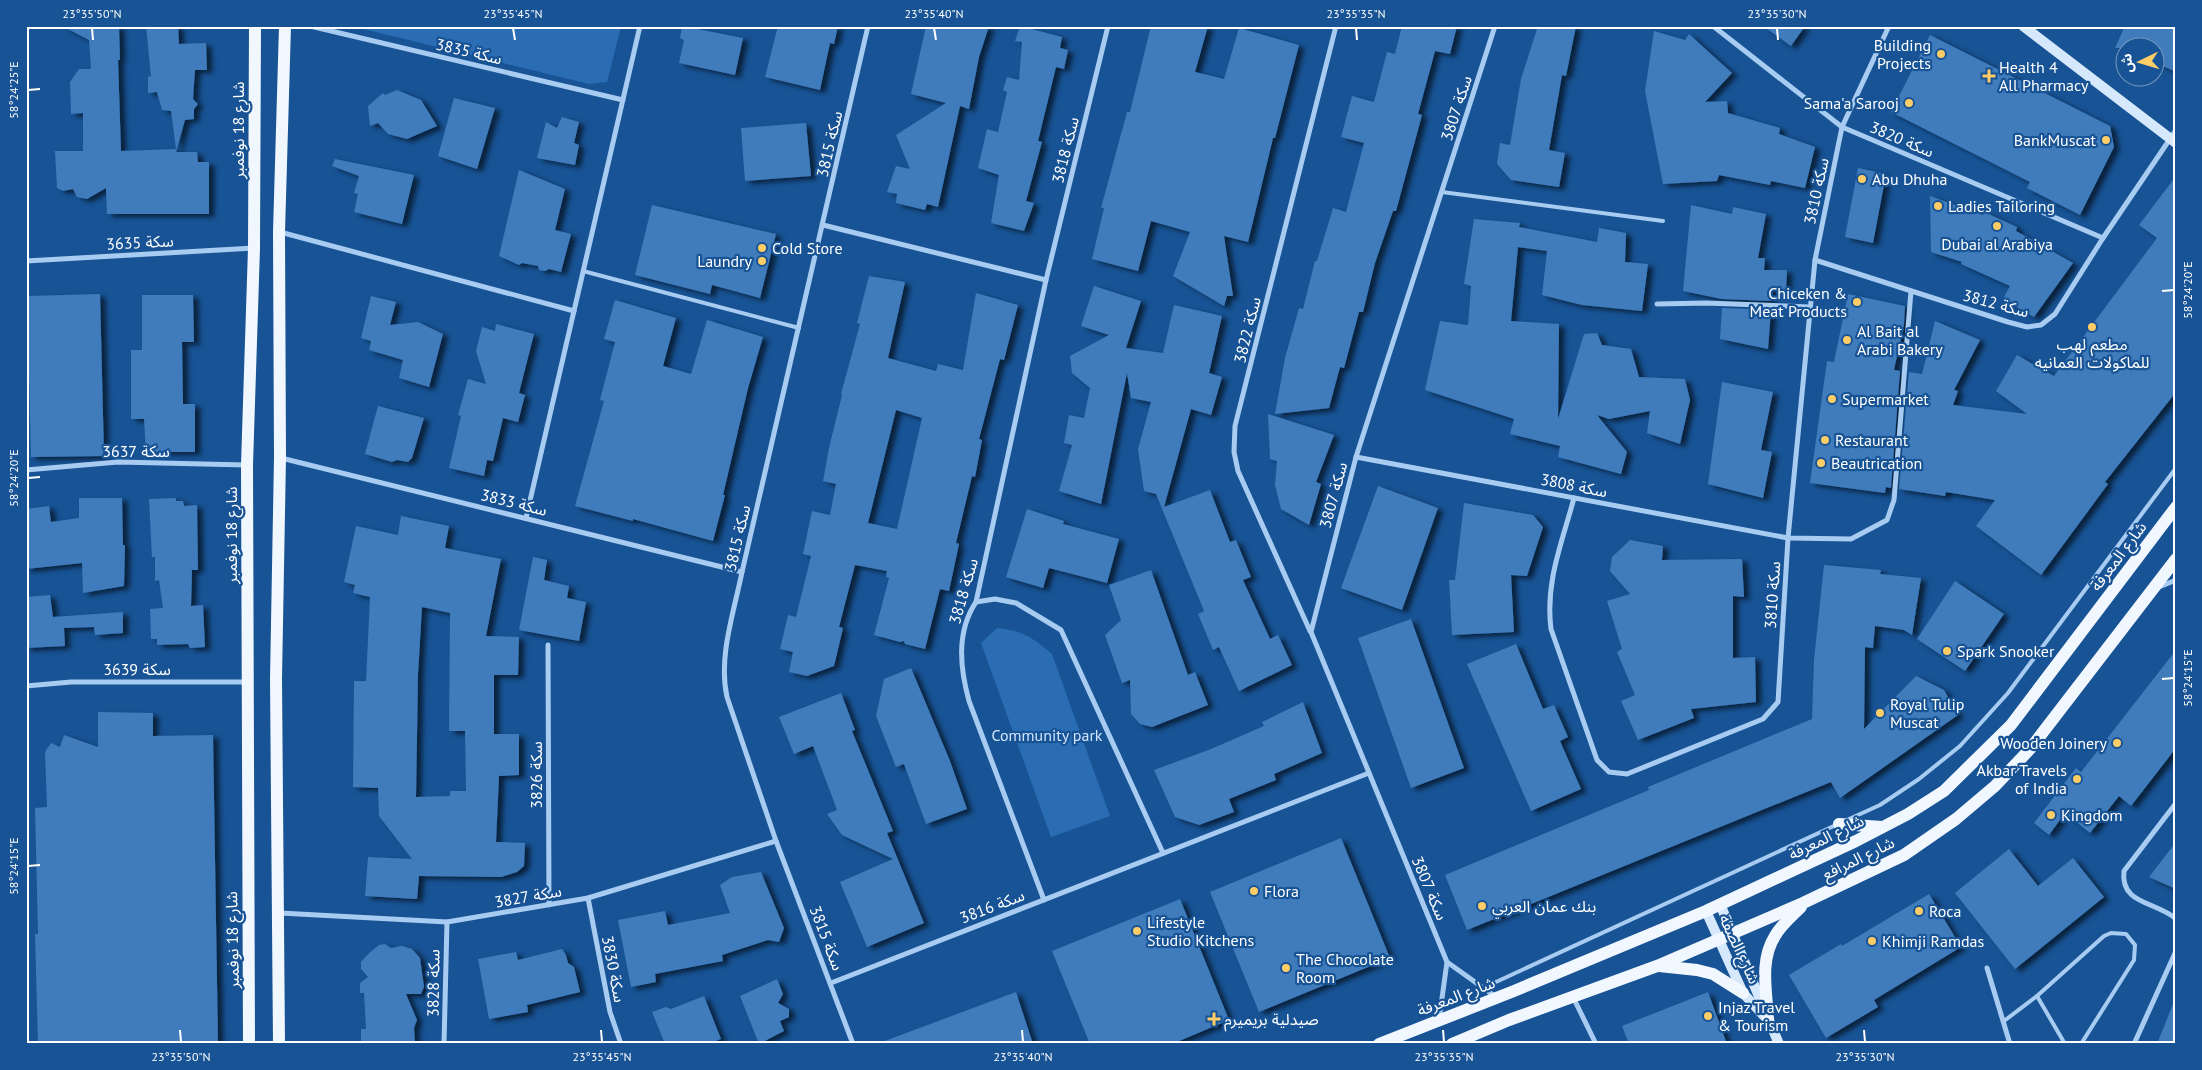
<svg xmlns="http://www.w3.org/2000/svg" width="2202" height="1070" font-family="'PT Sans','Noto Sans Arabic',sans-serif">
<style>
.green{fill:#2a6db3}
.building{fill:#3f7cbc;fill-rule:evenodd;filter:url(#shadow)}
.lines{fill:none;stroke-linecap:round;stroke-linejoin:round}
.lane{stroke:#a8ccf1;stroke-width:4}
.street{stroke:#a8ccf1;stroke-width:5}
.secondary{stroke:#d6e8fb;stroke-width:10}
.primary{stroke:#f1f7ff;stroke-width:12}
.ticks{fill:none;stroke:#fff;stroke-width:2}
.poi-dot{fill:#ffcd67;stroke:#175395;stroke-width:2}
.labels{text-anchor:middle;stroke-width:4.5;stroke-linejoin:round;paint-order:stroke}
.poi-label{font-size:16px;fill:#fff;stroke:#175395;text-anchor:start}
.street-label{font-size:16px;fill:#fff;stroke:#175395}
.park-label{font-size:16px;fill:#cfe5fc;stroke:#175395}
.neatline{fill:none;stroke:#fff;stroke-width:2}
.ticks-label{font-size:12px;text-anchor:middle;fill:#fff}
</style>
<defs>
<filter id="shadow"><feDropShadow dx="5.5" dy="3" stdDeviation="2.5" flood-color="#0009"/></filter>
</defs>
<rect width="100%" height="100%" fill="#175395"/>
<g class="green">
<path d="M351,26H621L607,82L589,84Z"/>
<path d="M997,628C1023,631 1032,637 1052,654L1110,816L1051,837L981,643Z"/>
</g>
<g class="building">
<path d="M62,26H119L120,60H118L121,151L176,149L171,111L162,110L157,92L148,93V76L151,77L146,26H178L179,44L206,43L207,70H195L193,99L198,104L194,109V119L185,120L176,152H197L198,162H209V214H107L106,188L87,199L77,197L73,189L63,191L57,188L55,151H83V113L71,114L70,82L79,69H91L89,40Z"/>
<path d="M682,26L743,38L735,75L679,63L684,40L680,38Z"/>
<path d="M778,26H838L834,44L830,43L820,90L765,77Z"/>
<path d="M926,26H989L979,57L969,109L960,106L938,207L927,204L925,210L896,203L897,194L887,192L896,166L910,169L896,135L946,103L911,94Z"/>
<path d="M1020,26L1062,37L1060,48L1068,50L1064,69L1056,67L1038,141L1042,142L1026,201L1034,203L1024,231L991,223L999,175L978,168L987,129L998,132L1007,92L1003,90L1007,77L1019,80L1022,42L1015,41Z"/>
<path d="M1151,26H1208L1195,72L1224,79L1239,28L1299,45L1275,138H1273L1248,242L1224,236L1233,296H1227L1224,306L1173,276L1190,232L1151,221L1138,271L1092,259L1104,208H1101L1127,112H1130Z"/>
<path d="M1402,26H1457L1450,54L1435,51L1418,114L1422,115L1396,211H1393L1375,263L1363,312H1359L1344,368L1340,367L1329,408L1275,414L1285,358L1299,308L1303,309L1315,261H1317L1333,208L1346,212L1364,143L1341,137L1352,96L1374,102L1387,52L1395,54Z"/>
<path d="M1538,26H1576L1566,76L1562,75L1549,150L1565,153L1559,187L1511,180L1497,164L1500,143L1510,145L1521,79Z"/>
<path d="M1763,26H1805L1791,46Z"/>
<path d="M2125,26H2176V72L2154,62V48H2115Z"/>
<path d="M1654,31L1685,40L1689,34L1732,73L1705,102L1727,101L1728,113L1780,128L1779,134L1815,147L1805,188L1771,181L1770,185L1719,175L1717,181L1663,184L1645,91Z"/>
<path d="M1930,35L2110,126L2114,147L2080,215L2027,188L2030,182L1891,112Z"/>
<path d="M397,90L421,100L437,126L407,139L388,134L378,123L370,126L368,106L383,93L385,95Z"/>
<path d="M454,98L495,108L477,169L438,156Z"/>
<path d="M562,117L579,122L574,143L579,145L575,165L537,158L546,122L557,128Z"/>
<path d="M806,123L811,176L745,181L741,128Z"/>
<path d="M335,159L414,175L402,224L354,212L358,194L354,193L359,176L332,166Z"/>
<path d="M1858,168L1886,174L1873,243L1845,237Z"/>
<path d="M519,170L565,189L555,230L571,234L561,272L549,269L545,271L539,270L538,266L522,263L519,265L499,256Z"/>
<path d="M2176,176V392L2105,482L2108,484L2041,575L1976,526L1995,500L1946,492L1945,496L1899,489L1909,372L1922,374L1935,321L1980,340L1954,390L1958,391L1953,405L2027,414L1996,391L2017,355L2054,376L2157,238L2139,225Z"/>
<path d="M1930,196L1983,215L1984,212L2017,227L2016,231L2073,263L2034,317L2003,299L2010,286L1961,264L1962,262L1931,252Z"/>
<path d="M652,205L776,234L760,298L712,285L710,294L635,275Z"/>
<path d="M1691,205L1732,214L1733,207L1766,214L1758,258H1765L1764,270H1787L1786,290L1772,289L1771,301L1722,299L1683,291Z"/>
<path d="M1474,219L1520,223L1519,227L1597,242L1599,228L1626,233L1625,262L1648,264L1642,311L1582,305L1542,295L1547,251L1518,247L1511,321L1559,324L1558,419L1584,334L1597,333L1602,345L1631,349L1639,377L1685,379L1690,400L1680,444L1647,433L1650,411L1609,419L1597,415L1627,452L1621,474L1558,457L1560,446L1510,434L1514,419L1425,390L1440,321L1468,325L1471,286L1464,284Z"/>
<path d="M869,276L905,282L888,358L936,371L938,364L963,370L976,293L1018,305L1004,360L1000,359L979,439L982,440L975,477L972,476L956,543L959,544L949,591L940,589L925,649L905,644L904,641L900,642L874,635L889,578L886,577L887,571L855,565L839,627L843,628L834,666L807,676L789,672L793,652L780,649L788,615L796,617L811,556L803,554L812,511L830,515L836,484L823,481L829,448L842,395L841,394L860,324L857,323ZM896,410L922,418L897,529L868,523Z"/>
<path d="M1094,286L1141,301L1126,348L1163,353L1174,305L1222,316L1209,373L1222,377L1211,415L1191,409L1164,507L1210,490L1230,542L1236,540L1251,577L1243,580L1270,639L1278,635L1292,665L1239,691L1219,647L1213,650L1198,614L1204,611L1156,494L1144,491L1138,449L1151,402L1131,398L1127,373L1101,504L1059,491L1072,445L1064,443L1069,415L1084,418L1090,388L1072,373L1070,356L1109,335L1081,326Z"/>
<path d="M100,294L104,456L31,457L27,296Z"/>
<path d="M1848,294L1905,306L1904,324L1894,370L1900,371L1891,488L1886,487L1885,493L1810,483L1827,361L1834,362Z"/>
<path d="M142,295H193L194,342H182L183,404H195V452H146L144,419H131V350H142Z"/>
<path d="M371,296L396,302L390,325L418,322L443,334L429,387L399,378L403,360L369,350L371,341L361,338Z"/>
<path d="M615,300L676,318L663,366L691,374L707,320L763,337L748,388L723,495H725L713,541L633,519V521L575,506L604,401L600,400L615,342L604,339Z"/>
<path d="M1722,308L1771,310L1768,349L1720,339Z"/>
<path d="M496,324L534,334L519,393L525,395L518,422L503,418L493,461L487,460L484,476L449,468L461,416L458,415L468,379L486,384L476,351L482,327L495,331Z"/>
<path d="M1722,382L1773,392L1761,450L1772,452L1763,498L1708,484Z"/>
<path d="M378,406L424,418L412,458L408,462L397,460L392,462L365,454Z"/>
<path d="M1268,414L1334,435L1316,482L1321,484L1309,525L1281,509L1275,485L1277,461L1270,459Z"/>
<path d="M1378,486L1438,508L1402,610L1341,588Z"/>
<path d="M79,498H122L123,545H125L124,586L83,593L82,563L26,569V509L49,506L51,522L79,518Z"/>
<path d="M176,498V501H183L184,506L197,505L198,570H192L191,606L203,605L205,647L190,648L188,644L157,645V639H151L150,609L163,608L159,580L155,581V556L152,558L149,499Z"/>
<path d="M1464,503L1533,515L1543,527L1527,576L1511,575L1514,632L1452,635L1449,580H1455Z"/>
<path d="M1027,509L1064,521L1063,524L1119,539L1107,583L1049,568L1043,588L1006,577Z"/>
<path d="M401,516L449,526L445,548L501,559L486,636L519,637L518,675H494V734H519V775L499,776L496,842L525,843L524,866L517,872L501,877L419,876L417,899L365,896L368,857L412,859L379,816L378,788L353,787L354,681H366L370,597L353,593L355,585L344,582L356,526L398,535ZM422,607L450,613L449,731H465L466,791H450V796L416,797L418,674Z"/>
<path d="M1630,540L1663,546L1662,560L1742,559L1744,597L1733,596V658L1755,657L1756,702L1691,709L1694,718L1638,740L1621,701L1635,695L1617,652L1622,649L1607,601L1630,594L1610,571L1612,557Z"/>
<path d="M533,557L547,560L544,580L569,586L567,598L586,602L579,641L519,630Z"/>
<path d="M1824,565L1881,570L1880,574L1921,578L1912,635L1904,630L1875,626L1873,648L1865,647L1864,729L1916,676L1944,690L1958,715L1840,798L1831,782L1467,930L1445,875L1649,790L1648,787L1812,719L1814,660Z"/>
<path d="M1151,570L1188,675L1195,672L1208,705L1152,727L1140,724L1131,714L1130,680L1122,683L1105,635L1121,620L1109,585Z"/>
<path d="M1955,581L2004,614L1965,671L1917,639Z"/>
<path d="M50,595L53,617L123,612V633L95,635L94,627L64,628L65,646L26,648V597Z"/>
<path d="M1411,619L1464,768L1411,788L1358,638Z"/>
<path d="M1516,644L1543,709L1554,705L1568,737L1560,741L1581,789L1531,811L1467,664Z"/>
<path d="M2176,650V748L2131,806L2119,796L2090,833L2065,813L2049,835L2034,823L2076,768L2081,772Z"/>
<path d="M911,668L950,761L967,809L926,824L904,764L896,767L876,716L884,679Z"/>
<path d="M841,693L855,730L852,731L893,831L887,833L924,923L867,947L840,882L893,859L842,835L827,814L837,810L813,746L794,754L779,717Z"/>
<path d="M1303,702L1322,753L1274,774L1276,780L1229,799L1234,812L1199,825L1175,817L1154,770L1211,749L1264,726L1262,722Z"/>
<path d="M98,712L153,713V736L213,735L218,1044H38L35,934H38L35,808L47,807L45,752L51,743L60,747L64,735L98,747Z"/>
<path d="M1341,838L1390,958L1259,1012L1210,892Z"/>
<path d="M2176,842V889L2149,877Z"/>
<path d="M2009,849L2038,886L2073,858L2104,897L2015,969L1955,893Z"/>
<path d="M761,872L784,928L779,942L768,940L722,955L723,961L655,974L656,982L631,987L618,920L665,911L668,925L730,913L720,885L732,877Z"/>
<path d="M1929,894L1961,947L1874,1000L1878,1007L1826,1038L1789,975L1841,944L1842,946Z"/>
<path d="M1180,899L1229,1020L1172,1044H1090L1052,951Z"/>
<path d="M385,944L391,948L402,946L412,949L420,958L424,987L421,994H406L417,1020L414,1028L415,1044H361V1029H366L364,993H360V983L368,977L361,969V962L368,954L379,945Z"/>
<path d="M562,949L566,955L568,963L574,967L580,992L527,1005L528,1012L489,1019L478,959L516,952L518,960Z"/>
<path d="M777,979L783,994L778,1003L789,1009V1017L780,1021L784,1031L759,1044L740,996Z"/>
<path d="M1016,992L1033,1044H882V1042Z"/>
<path d="M1708,992L1727,1044H1629L1622,1026Z"/>
<path d="M704,996L721,1039L708,1044H665L652,1012L666,1007L671,1009Z"/>
<path d="M2175,999L2176,1044H2157Z"/>
</g>
<g class="lines">
<g class="lane">
<path d="M1442,192L1663,221"/>
<path d="M583,271L799,328"/>
<path d="M1847,820L1880,805L1919,779L1960,746L2008,693L2176,468"/>
<path d="M1483,988L1836,825"/>
<path d="M2037,996L2065,1044"/>
<path d="M2004,1021L2037,996L2104,936L2111,933L2126,934L2135,945L2134,960L2081,1044"/>
</g>
<g class="street">
<path d="M310,26L623,100"/>
<path d="M1713,26L1842,127L2103,238"/>
<path d="M823,225L1046,280"/>
<path d="M280,232L574,311"/>
<path d="M1815,260L2008,322L2027,327L2041,325L2055,314L2103,238L2176,130"/>
<path d="M26,261L254,248"/>
<path d="M1657,304L1706,303L1810,307"/>
<path d="M1356,457L1788,538L1851,539L1887,520L1894,500L1911,291"/>
<path d="M281,458L742,572"/>
<path d="M26,470L118,462L246,465"/>
<path d="M1574,498C1562,543 1545,582 1551,629L1597,760L1609,772L1627,774L1763,719L1778,702L1788,538L1815,260L1842,127L1889,26"/>
<path d="M526,518L640,26"/>
<path d="M2159,587L2176,580"/>
<path d="M976,602L995,599L1016,603L1061,630L1163,853"/>
<path d="M1310,631L1238,471L1234,452L1235,426L1336,26"/>
<path d="M548,645L549,905"/>
<path d="M26,686L71,682H247"/>
<path d="M2176,803L2124,871C2120,905 2156,901 2176,919"/>
<path d="M588,898L610,1012L621,1044"/>
<path d="M1044,900L969,701C960,668 956,632 976,602L1046,280L1108,26"/>
<path d="M280,913L447,922L588,898L776,841"/>
<path d="M1447,962L1496,997"/>
<path d="M1987,968L2010,1044"/>
<path d="M831,983L1369,773"/>
<path d="M1573,997L1596,1044"/>
<path d="M1439,1020L1447,962L1311,632L1356,457L1495,26"/>
<path d="M444,1044L447,922"/>
<path d="M853,1044L776,841L727,697C718,657 734,612 742,572L868,26"/>
<path d="M2134,1044L2176,951"/>
</g>
<g class="secondary">
<path d="M2023,26L2176,143"/>
<path d="M1720,904L1779,1044"/>
<path d="M1706,911L1743,993L1764,1016"/>
</g>
<g class="primary">
<path d="M1839,824L1882,827"/>
<path d="M1659,966L1697,970L1713,974L1743,993"/>
<path d="M1768,1020C1767,993 1759,961 1775,936C1781,925 1792,916 1801,907"/>
<path d="M249,1044L247,465L254,248L255,26"/>
<path d="M279,1044L276,679L280,457L279,232L285,26"/>
<path d="M1379,1044L1514,991L1706,911L1856,841L1908,814L1944,791L2011,725L2176,507"/>
<path d="M1452,1044L1509,1020L1657,966L1803,903L1904,855L1956,819L1995,786L2030,749L2176,559"/>
</g>
</g>
<path class="ticks" d="M92,28L93,40M513,28L515,40M934,28L936,40M1356,28L1357,40M1777,28L1778,40M28,90L40,89M2162,291L2174,290M28,478L40,477M2162,679L2174,678M28,866L40,865M180,1030L181,1042M601,1030L602,1042M1022,1030L1023,1042M1443,1030L1444,1042M1864,1030L1865,1042"/>
<g class="poi-dot">
<circle cx="1941" cy="54" r="5"/>
<path d="M1986.5 68.5h5v5h5v5h-5v5h-5v-5h-5v-5h5z"/>
<circle cx="1909" cy="103" r="5"/>
<circle cx="2106" cy="140" r="5"/>
<circle cx="1862" cy="179" r="5"/>
<circle cx="1938" cy="206" r="5"/>
<circle cx="1997" cy="226" r="5"/>
<circle cx="762" cy="248" r="5"/>
<circle cx="762" cy="261" r="5"/>
<circle cx="1857" cy="302" r="5"/>
<circle cx="2092" cy="327" r="5"/>
<circle cx="1847" cy="340" r="5"/>
<circle cx="1832" cy="399" r="5"/>
<circle cx="1825" cy="440" r="5"/>
<circle cx="1821" cy="463" r="5"/>
<circle cx="1947" cy="651" r="5"/>
<circle cx="1880" cy="713" r="5"/>
<circle cx="2117" cy="743" r="5"/>
<circle cx="2077" cy="779" r="5"/>
<circle cx="2051" cy="815" r="5"/>
<circle cx="1254" cy="891" r="5"/>
<circle cx="1482" cy="906" r="5"/>
<circle cx="1919" cy="911" r="5"/>
<circle cx="1137" cy="931" r="5"/>
<circle cx="1872" cy="941" r="5"/>
<circle cx="1286" cy="968" r="5"/>
<circle cx="1708" cy="1016" r="5"/>
<path d="M1211.5 1011.5h5v5h5v5h-5v5h-5v-5h-5v-5h5z"/>
</g>
<g class="labels">
<g class="poi-label">
<text x="1931" y="51" text-anchor="end">Building<tspan x="1931" dy="18">Projects</tspan></text>
<text x="1999" y="73">Health 4<tspan x="1999" dy="18">All Pharmacy</tspan></text>
<text x="1899" y="109" text-anchor="end">Sama'a Sarooj</text>
<text x="2096" y="146" text-anchor="end">BankMuscat</text>
<text x="1872" y="185">Abu Dhuha</text>
<text x="1948" y="212">Ladies Tailoring</text>
<text x="1997" y="250" text-anchor="middle">Dubai al Arabiya</text>
<text x="772" y="254">Cold Store</text>
<text x="752" y="267" text-anchor="end">Laundry</text>
<text x="1847" y="299" text-anchor="end">Chiceken &amp;<tspan x="1847" dy="18">Meat Products</tspan></text>
<text x="1857" y="337">Al Bait al<tspan x="1857" dy="18">Arabi Bakery</tspan></text>
<text x="2092" y="350" text-anchor="middle">مطعم لهب<tspan x="2092" dy="18">للماكولات العمانيه</tspan></text>
<text x="1842" y="405">Supermarket</text>
<text x="1835" y="446">Restaurant</text>
<text x="1831" y="469">Beautrication</text>
<text x="1957" y="657">Spark Snooker</text>
<text x="1890" y="710">Royal Tulip<tspan x="1890" dy="18">Muscat</tspan></text>
<text x="2107" y="749" text-anchor="end">Wooden Joinery</text>
<text x="2067" y="776" text-anchor="end">Akbar Travels<tspan x="2067" dy="18">of India</tspan></text>
<text x="2061" y="821">Kingdom</text>
<text x="1264" y="897">Flora</text>
<text x="1492" y="912">بنك عمان العربي</text>
<text x="1929" y="917">Roca</text>
<text x="1147" y="928">Lifestyle<tspan x="1147" dy="18">Studio Kitchens</tspan></text>
<text x="1882" y="947">Khimji Ramdas</text>
<text x="1296" y="965">The Chocolate<tspan x="1296" dy="18">Room</tspan></text>
<text x="1718" y="1013">Injaz Travel<tspan x="1718" dy="18">&amp; Tourism</tspan></text>
<text x="1224" y="1025">صيدلية بريميرم</text>
</g>
<g class="street-label">
<text transform="translate(469 51) rotate(13)" y="6">سكة 3835</text>
<text transform="translate(1456 108) rotate(-72)" y="6">سكة 3807</text>
<text transform="translate(238 130) rotate(-90)" y="6">شارع 18 نوفمبر</text>
<text transform="translate(1902 139) rotate(23)" y="6">سكة 3820</text>
<text transform="translate(829 144) rotate(-77)" y="6">سكة 3815</text>
<text transform="translate(1065 150) rotate(-76)" y="6">سكة 3818</text>
<text transform="translate(1816 191) rotate(-78)" y="6">سكة 3810</text>
<text transform="translate(140 242) rotate(-3)" y="6">سكة 3635</text>
<text transform="translate(1996 303) rotate(15)" y="6">سكة 3812</text>
<text transform="translate(1247 330) rotate(-76)" y="6">سكة 3822</text>
<text x="136" y="457">سكة 3637</text>
<text transform="translate(1574 485) rotate(11)" y="6">سكة 3808</text>
<text transform="translate(1333 495) rotate(-75)" y="6">سكة 3807</text>
<text transform="translate(514 502) rotate(14)" y="6">سكة 3833</text>
<text transform="translate(231 535) rotate(-90)" y="6">شارع 18 نوفمبر</text>
<text transform="translate(737 538) rotate(-77)" y="6">سكة 3815</text>
<text transform="translate(2118 556) rotate(-53)" y="6">شارع المعرفة</text>
<text transform="translate(963 591) rotate(-74)" y="6">سكة 3818</text>
<text transform="translate(1772 595) rotate(-86)" y="6">سكة 3810</text>
<text x="137" y="675">سكة 3639</text>
<text transform="translate(536 775) rotate(-90)" y="6">سكة 3826</text>
<text transform="translate(1826 837) rotate(-26)" y="6">شارع المعرفة</text>
<text transform="translate(1858 858) rotate(-26)" y="6">شارع المرافع</text>
<text transform="translate(1430 888) rotate(67)" y="6">سكة 3807</text>
<text transform="translate(528 896) rotate(-10)" y="6">سكة 3827</text>
<text transform="translate(992 906) rotate(-21)" y="6">سكة 3816</text>
<text transform="translate(827 938) rotate(69)" y="6">سكة 3815</text>
<text transform="translate(232 940) rotate(-91)" y="6">شارع 18 نوفمبر</text>
<text transform="translate(1740 949) rotate(65)" y="6">شارع الصفة</text>
<text transform="translate(614 969) rotate(79)" y="6">سكة 3830</text>
<text transform="translate(433 983) rotate(-89)" y="6">سكة 3828</text>
<text transform="translate(1456 996) rotate(-21)" y="6">شارع المعرفة</text>
</g>
<g class="park-label">
<text x="1047" y="741">Community park</text>
</g>
</g>
<rect width="2202" height="1070" fill="none" stroke="#175395" stroke-width="55"/>
<g transform="translate(2140 62) rotate(265)"><circle r="24" fill="#175395" stroke="#7498bf"/>
<path d="M0-4L9 19L0 12L-9 19Z" fill="#ffcd67"/>
<text y="-8" font-size="14" font-weight="bold" text-anchor="middle" fill="#ffffff">ش</text>
</g>
<rect x="28" y="28" width="2146" height="1014" class="neatline"/>
<g class="ticks-label">
<text x="92" y="18">23°35'50"N</text>
<text x="513" y="18">23°35'45"N</text>
<text x="934" y="18">23°35'40"N</text>
<text x="1356" y="18">23°35'35"N</text>
<text x="1777" y="18">23°35'30"N</text>
<text transform="translate(14 90) rotate(-90)" y="4">58°24'25"E</text>
<text transform="translate(2188 290) rotate(-90)" y="4">58°24'20"E</text>
<text transform="translate(14 478) rotate(-90)" y="4">58°24'20"E</text>
<text transform="translate(2188 678) rotate(-90)" y="4">58°24'15"E</text>
<text transform="translate(14 866) rotate(-90)" y="4">58°24'15"E</text>
<text x="181" y="1061">23°35'50"N</text>
<text x="602" y="1061">23°35'45"N</text>
<text x="1023" y="1061">23°35'40"N</text>
<text x="1444" y="1061">23°35'35"N</text>
<text x="1865" y="1061">23°35'30"N</text>
</g>
</svg>
